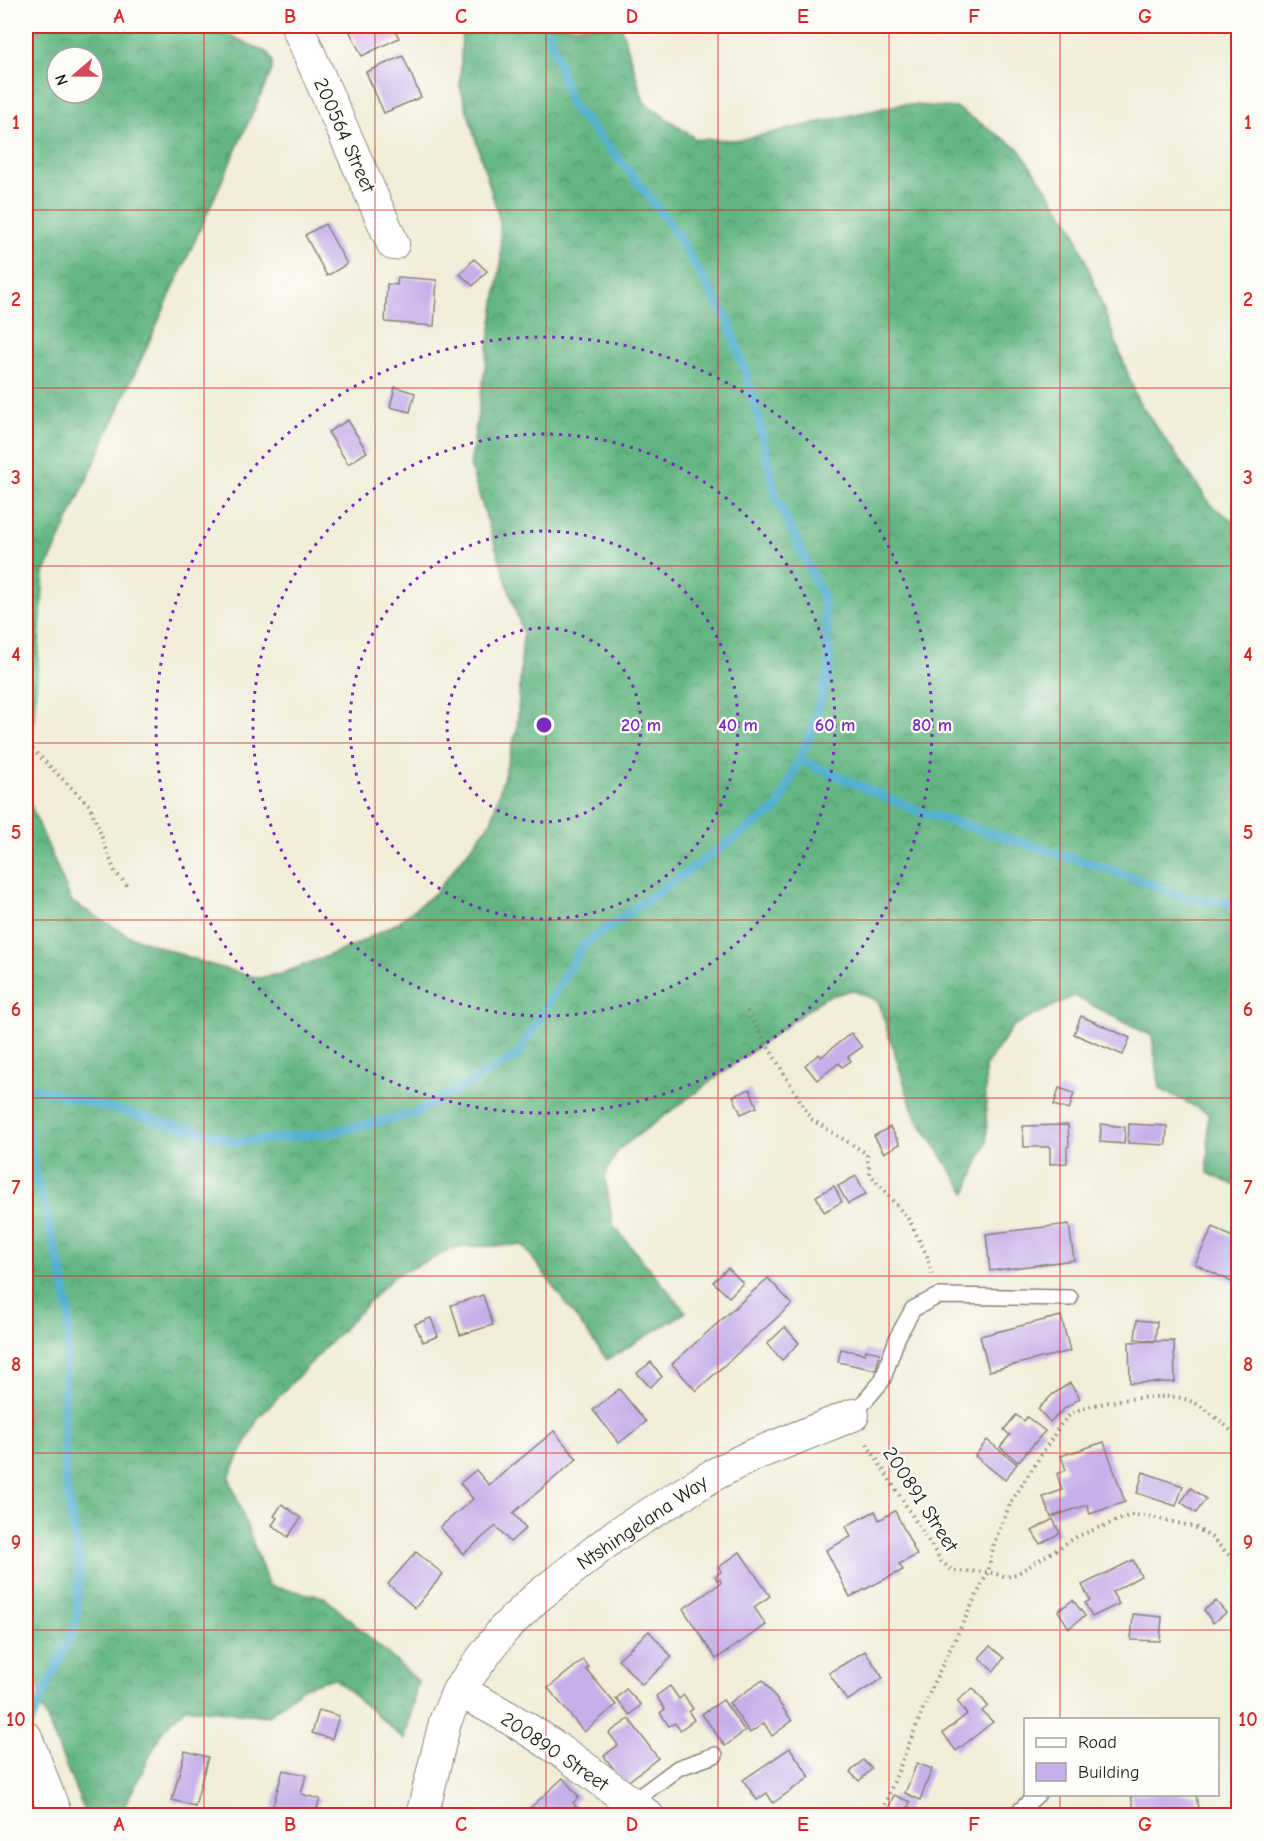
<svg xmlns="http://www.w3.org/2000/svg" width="1264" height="1841" font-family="'Comic Neue',sans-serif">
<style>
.forest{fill:url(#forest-crowns);stroke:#406950;stroke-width:1.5;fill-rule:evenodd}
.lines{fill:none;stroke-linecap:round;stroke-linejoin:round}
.stream{stroke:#51afd0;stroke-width:9}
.building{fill:#c7afea}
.lane-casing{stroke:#86847a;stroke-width:18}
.street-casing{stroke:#86847a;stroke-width:34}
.path{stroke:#86847a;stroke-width:4;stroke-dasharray:1.5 4.5;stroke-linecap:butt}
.lane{stroke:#fff;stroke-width:15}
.street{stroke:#fff;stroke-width:32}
.grid{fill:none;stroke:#d62828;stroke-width:1.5;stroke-opacity:0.55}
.ring{fill:none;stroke:#7b2cbf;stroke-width:3;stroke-dasharray:3 6}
.labels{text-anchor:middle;stroke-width:4.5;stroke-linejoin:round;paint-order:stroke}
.street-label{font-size:20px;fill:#1c1c1c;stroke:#fdfcf7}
.centre{fill:#7b2cbf;stroke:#fdfcf7;stroke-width:3}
.ring-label{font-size:18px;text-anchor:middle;font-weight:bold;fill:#7b2cbf;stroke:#fdfcf7;stroke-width:4.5;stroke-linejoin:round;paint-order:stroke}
.neatline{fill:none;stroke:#d62828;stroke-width:2}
.grid-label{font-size:20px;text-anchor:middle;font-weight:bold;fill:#d62828}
</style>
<defs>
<pattern id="forest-crowns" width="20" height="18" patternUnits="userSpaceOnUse" patternTransform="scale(1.5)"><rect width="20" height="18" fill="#63b683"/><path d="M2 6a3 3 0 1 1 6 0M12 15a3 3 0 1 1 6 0" fill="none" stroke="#51936a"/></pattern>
</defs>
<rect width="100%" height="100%" fill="#fdfcf7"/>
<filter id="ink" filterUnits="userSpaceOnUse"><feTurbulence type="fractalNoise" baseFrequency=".0167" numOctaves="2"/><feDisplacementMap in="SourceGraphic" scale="12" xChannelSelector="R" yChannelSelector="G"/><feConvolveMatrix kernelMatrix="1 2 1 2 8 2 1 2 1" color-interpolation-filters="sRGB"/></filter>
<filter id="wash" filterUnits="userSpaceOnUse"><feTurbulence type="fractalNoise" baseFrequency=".008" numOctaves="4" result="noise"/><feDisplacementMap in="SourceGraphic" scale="24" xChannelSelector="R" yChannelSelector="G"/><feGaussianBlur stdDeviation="1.35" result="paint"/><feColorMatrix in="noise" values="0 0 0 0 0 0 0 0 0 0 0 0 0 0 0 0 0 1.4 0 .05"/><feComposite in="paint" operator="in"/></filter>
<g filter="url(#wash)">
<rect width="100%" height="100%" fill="#f1edd8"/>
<path class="forest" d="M26,26H210L268,53L272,61V70L44,574L28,799L72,902L127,935L208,964L258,978L281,974L355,945L397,923L435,893L491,822L517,729L523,634L470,466L501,263L500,221L460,87L462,26H621L644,102L696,139L739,140L901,104L957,108L1018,148L1073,227L1138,401L1212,506L1238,524V1187L1208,1173V1113L1160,1089L1152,1036L1074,996L1013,1026L985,1067L987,1141L966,1193L914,1114L878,1001L852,990L824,998L618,1150L605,1176L613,1225L686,1312L607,1360L523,1245L457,1247L393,1277L258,1418L229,1477L269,1586L324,1597L418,1681L405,1740L334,1678L304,1687L268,1716L185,1708L163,1730L120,1815H86L43,1710L26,1623ZM57,57H93V93H57Z"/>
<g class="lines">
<g class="stream">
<path d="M800,760L918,811L1114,871L1187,898L1238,904"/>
<path d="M26,1086L238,1142L328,1133L413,1114L517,1056L583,945L778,808L812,730L830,667L824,600L776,497L755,403L728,320L670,224L625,166L571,105L547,26"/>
<path d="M26,1119L35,1173L61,1269L69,1312L64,1397L65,1479L80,1565L76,1624L26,1732"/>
</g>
</g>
<g id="blocks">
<g class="building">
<path d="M347,26H397L393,27L399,38L362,56Z"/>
<path d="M403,56L421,97L384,113L366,72Z"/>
<path d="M325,224L347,264L327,276L305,235Z"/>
<path d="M474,259L487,271L473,286L460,274Z"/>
<path d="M398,277L437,280L434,326L385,322L387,284L397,285Z"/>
<path d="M395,387L415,393L410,412L390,407Z"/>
<path d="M348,420L367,452L348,464L328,432Z"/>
<path d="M1081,1016L1130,1038L1123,1055L1074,1034Z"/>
<path d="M851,1033L862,1047L848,1057L851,1061L842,1067L839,1063L817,1080L805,1065L819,1054L821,1057Z"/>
<path d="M1059,1088L1074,1093L1069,1110L1054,1105Z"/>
<path d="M750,1089L757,1107L741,1114L733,1096Z"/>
<path d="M1101,1124L1125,1127L1124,1144L1100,1142Z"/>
<path d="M1129,1124L1167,1126L1166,1145L1128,1143Z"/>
<path d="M1068,1125L1069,1146L1067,1147V1163L1050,1164V1147H1024L1023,1126Z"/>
<path d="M890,1127L900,1144L884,1153L874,1136Z"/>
<path d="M856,1176L866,1194L848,1204L838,1186Z"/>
<path d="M834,1186L842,1202L824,1212L816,1196Z"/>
<path d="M1069,1224L1074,1260L990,1271L986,1234Z"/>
<path d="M1213,1227L1238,1240V1285L1195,1264Z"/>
<path d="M728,1268L743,1283L729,1297L713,1282Z"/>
<path d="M768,1278L792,1304L696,1391L672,1364Z"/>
<path d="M483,1295L493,1325L460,1335L451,1305Z"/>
<path d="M1061,1316L1070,1351L989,1371L980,1336Z"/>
<path d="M431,1318L438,1336L423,1342L415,1324Z"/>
<path d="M1137,1320L1157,1322L1155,1341L1135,1339Z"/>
<path d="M785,1327L799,1343L782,1360L767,1344Z"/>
<path d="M1174,1341L1175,1382L1130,1383L1129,1342Z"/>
<path d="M841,1349L865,1354L866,1350L880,1353L876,1370L838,1362Z"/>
<path d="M651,1362L662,1377L650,1387L637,1373Z"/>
<path d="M1070,1383L1080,1398L1064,1409L1050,1422L1038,1409L1053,1394Z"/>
<path d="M619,1389L646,1422L619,1443L593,1410Z"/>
<path d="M1016,1415L1024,1421L1027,1417L1045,1431L1018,1462L1000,1447L1010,1435L1004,1430Z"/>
<path d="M554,1431L577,1459L513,1513L526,1528L510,1542L496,1526L463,1554L440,1527L473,1499L460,1483L476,1470L489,1485Z"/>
<path d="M987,1440L1017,1464L1005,1480L975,1456Z"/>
<path d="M1104,1442L1125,1502L1090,1514L1087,1505L1051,1517L1043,1497L1062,1490L1057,1474L1066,1470L1061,1456Z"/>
<path d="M1143,1472L1183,1486L1176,1506L1137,1493Z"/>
<path d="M1191,1488L1206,1499L1196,1513L1181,1502Z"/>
<path d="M282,1504L301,1518L288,1537L272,1525L277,1518L274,1516Z"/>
<path d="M875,1511L879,1520L895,1511L917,1555L899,1564L903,1570L850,1597L826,1550L851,1537L846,1526Z"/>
<path d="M1053,1519L1060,1533L1040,1544L1032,1531Z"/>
<path d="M416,1552L443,1574L415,1608L388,1584Z"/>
<path d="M740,1552L770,1596L754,1607L766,1625L716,1659L683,1609L721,1583L720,1579L717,1580L715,1576L721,1572L719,1567Z"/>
<path d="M1133,1560L1141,1576L1112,1592L1119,1604L1092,1617L1085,1603L1090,1600L1082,1585Z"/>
<path d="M1073,1600L1085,1616L1069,1628L1058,1611Z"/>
<path d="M1216,1601L1226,1613L1213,1623L1204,1610Z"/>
<path d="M1133,1614L1162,1617L1160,1641L1131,1640Z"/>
<path d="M649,1631L672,1657L642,1685L618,1659Z"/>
<path d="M1238,1635V1653L1230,1642Z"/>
<path d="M990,1646L1004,1658L994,1671L979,1658Z"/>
<path d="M865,1651L883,1678L847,1701L829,1673Z"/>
<path d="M583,1660L589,1667L586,1669L616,1705L584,1732L548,1688Z"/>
<path d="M763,1680L792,1721L772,1736L764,1723L750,1733L729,1703Z"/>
<path d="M670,1686L679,1699L684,1695L693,1709L689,1712L694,1720L680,1730L675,1723L669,1726L660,1713L665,1709L656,1696Z"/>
<path d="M973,1688L988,1706L982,1711L993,1722L956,1751L943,1733L967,1714L957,1701Z"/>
<path d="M626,1689L641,1705L630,1715L616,1699Z"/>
<path d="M723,1700L745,1731L725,1746L702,1714Z"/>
<path d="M319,1710L339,1716L332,1739L312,1733Z"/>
<path d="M629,1719L658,1758L625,1784L604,1756L618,1745L609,1733Z"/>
<path d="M790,1748L810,1777L773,1803L767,1793L757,1800L743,1780Z"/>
<path d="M185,1751L208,1757L195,1806L172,1800Z"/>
<path d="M863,1760L872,1769L859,1781L850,1772Z"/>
<path d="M917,1763L932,1769L920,1800L905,1793Z"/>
<path d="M283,1770L306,1775L301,1794L320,1799L314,1816H270Z"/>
<path d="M563,1778L579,1797L573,1803L584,1816H535L529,1809Z"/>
<path d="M1131,1794H1196L1199,1816H1134Z"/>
<path d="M894,1795L910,1802L905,1816L887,1811Z"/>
<path d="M775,1810H780L786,1816H766Z"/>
</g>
</g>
</g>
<g filter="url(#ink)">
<use href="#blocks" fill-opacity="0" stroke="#86847a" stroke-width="1.5"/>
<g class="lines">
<g class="lane-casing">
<g id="lane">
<path d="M853,1415L882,1381L898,1336L913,1309L938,1296L1070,1298"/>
<path d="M631,1803L678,1768L715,1755"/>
<path d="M1014,1816L1038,1794"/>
</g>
</g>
<g class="street-casing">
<g id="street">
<path d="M297,26L393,244"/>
<path d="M458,1691C527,1723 589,1770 648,1816"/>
<path d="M26,1737L56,1816"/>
<path d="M422,1816L445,1722L458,1691L503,1630L536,1598L617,1534L715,1474L751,1456L853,1415"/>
</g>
</g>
<g class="path">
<path d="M26,739L31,748L90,806L115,872L128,886"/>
<path d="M747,1011L811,1119L867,1154L870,1174L910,1221L927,1256L932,1275"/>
<path d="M867,1444L941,1561L953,1571L988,1572L1007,1577L1018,1573L1078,1536L1131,1515L1147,1516L1195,1527L1212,1538L1238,1564"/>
<path d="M880,1816L934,1682L988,1572L994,1543L1011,1502L1061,1424C1064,1421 1067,1417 1071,1414C1088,1402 1165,1392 1185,1399C1206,1406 1222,1423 1238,1437"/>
</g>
<use href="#lane" class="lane"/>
<use href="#street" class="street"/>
</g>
</g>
<path class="grid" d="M204,26V1816M375,26V1816M546,26V1816M718,26V1816M889,26V1816M1060,26V1720M26,210H1238M26,388H1238M26,566H1238M26,743H1238M26,920H1238M26,1098H1238M26,1276H1238M26,1453H1238M26,1630H1238M1060,1794V1816"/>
<g class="ring">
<circle cx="544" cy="725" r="97"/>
<circle cx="544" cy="725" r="194"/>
<circle cx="544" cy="725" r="291"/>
<circle cx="544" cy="725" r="388"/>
</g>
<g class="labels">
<g class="street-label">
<text transform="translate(345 135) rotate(66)" y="7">200564 Street</text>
<text transform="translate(921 1499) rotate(57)" y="7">200891 Street</text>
<text transform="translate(642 1522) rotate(-34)" y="7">Ntshingelana Way</text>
<text transform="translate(555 1751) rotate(34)" y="7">200890 Street</text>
</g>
</g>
<circle cx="544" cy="725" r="9" class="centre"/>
<g class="ring-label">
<text x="641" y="731">20 m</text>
<text x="738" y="731">40 m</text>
<text x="835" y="731">60 m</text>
<text x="932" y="731">80 m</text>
</g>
<rect width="1264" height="1841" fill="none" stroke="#fdfcf7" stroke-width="66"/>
<rect x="1024" y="1718" width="195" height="78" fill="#fdfcf7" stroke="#a3a29f" stroke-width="1.5"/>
<rect x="1036" y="1738" width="30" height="9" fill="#ffffff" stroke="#a3a29f" stroke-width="1.5"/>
<text x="1078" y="1748" font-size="18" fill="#1c1c1c">Road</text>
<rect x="1036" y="1763" width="30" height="18" fill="#c7afea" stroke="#a3a29f" stroke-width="1.5"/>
<text x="1078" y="1778" font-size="18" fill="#1c1c1c">Building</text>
<g transform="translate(75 75) rotate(250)"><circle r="28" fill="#fdfcf7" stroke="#a3a29f" stroke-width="1.5"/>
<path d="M0-4.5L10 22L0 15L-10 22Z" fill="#d1495b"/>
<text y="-9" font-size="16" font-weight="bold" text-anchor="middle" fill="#1c1c1c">N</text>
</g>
<rect x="33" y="33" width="1198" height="1775" class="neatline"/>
<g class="grid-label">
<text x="119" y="23">A</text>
<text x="290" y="23">B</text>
<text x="461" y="23">C</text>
<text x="632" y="23">D</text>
<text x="803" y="23">E</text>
<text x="974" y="23">F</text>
<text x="1145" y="23">G</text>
<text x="16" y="129">1</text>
<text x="1248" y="129">1</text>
<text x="16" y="306">2</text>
<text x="1248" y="306">2</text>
<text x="16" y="484">3</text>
<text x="1248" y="484">3</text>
<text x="16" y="661">4</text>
<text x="1248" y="661">4</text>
<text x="16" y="839">5</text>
<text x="1248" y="839">5</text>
<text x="16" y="1016">6</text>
<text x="1248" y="1016">6</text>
<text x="16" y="1194">7</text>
<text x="1248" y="1194">7</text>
<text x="16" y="1371">8</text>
<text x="1248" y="1371">8</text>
<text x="16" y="1549">9</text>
<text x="1248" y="1549">9</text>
<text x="16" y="1726">10</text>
<text x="1248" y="1726">10</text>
<text x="119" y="1831">A</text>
<text x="290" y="1831">B</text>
<text x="461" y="1831">C</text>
<text x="632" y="1831">D</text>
<text x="803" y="1831">E</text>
<text x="974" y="1831">F</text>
<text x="1145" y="1831">G</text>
</g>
</svg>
